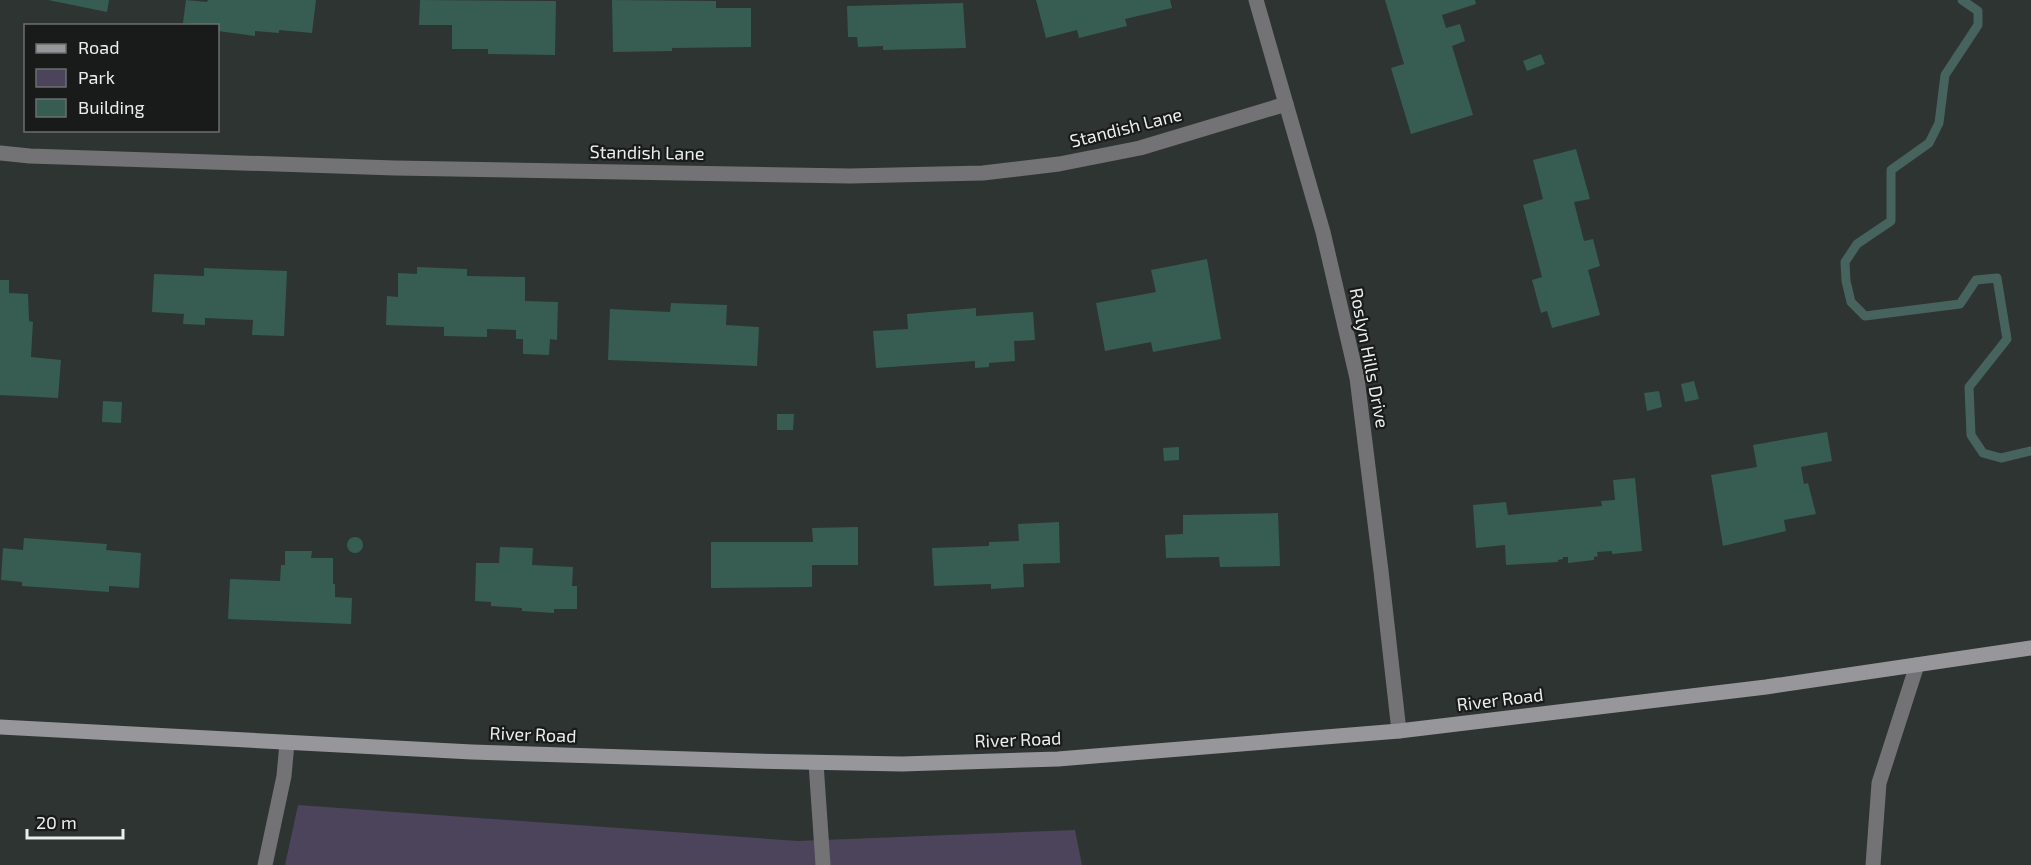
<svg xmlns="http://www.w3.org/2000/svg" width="2031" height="865" font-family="'Exo 2',sans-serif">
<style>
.green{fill:#4b445b}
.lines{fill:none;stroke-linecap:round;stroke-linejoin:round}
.stream{stroke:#47635d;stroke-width:9}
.building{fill:#375c52}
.lane{stroke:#737275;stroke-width:15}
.street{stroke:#737275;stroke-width:15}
.secondary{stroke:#97969a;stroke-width:15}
.labels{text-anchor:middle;stroke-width:4.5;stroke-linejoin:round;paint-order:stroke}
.street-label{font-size:18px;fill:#eaeeed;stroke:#181b1a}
</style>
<rect width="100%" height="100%" fill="#2e3432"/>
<path class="green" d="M298,805L798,841L1075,830L1082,865H285Z"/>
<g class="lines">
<path class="stream" d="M1962,0L1978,11V25L1945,75L1939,123L1929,143L1891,170V221L1857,244L1845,262L1846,281L1851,302L1865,316L1960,304L1976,280L1997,278L2007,339L1969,387L1971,435L1983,453L2001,458L2031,451"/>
</g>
<g class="building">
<path d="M48,0H109L107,12Z"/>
<path d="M186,0L207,2L208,0H316L312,33L279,30V33L255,31V36L218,31V26L183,23Z"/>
<path d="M420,0L556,1L555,55L488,54V49H452V25H419Z"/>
<path d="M612,0L716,1V8H751V47L672,48V51L613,52Z"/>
<path d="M1036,0H1170L1172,8L1125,19L1127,26L1079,38L1077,30L1046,38Z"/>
<path d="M1385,0H1475L1476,4L1442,15L1446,28L1460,24L1465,41L1452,46L1473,115L1411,134L1391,68L1404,64Z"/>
<path d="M963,3L966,48L883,50V46L858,47L857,37H848L847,6Z"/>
<path d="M1541,54L1545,64L1527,71L1523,61Z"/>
<path d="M1576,149L1590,199L1574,202L1584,241L1593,239L1600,266L1588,270L1600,315L1552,328L1547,311L1541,313L1532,280L1542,277L1523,205L1543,199L1533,160Z"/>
<path d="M1207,259L1221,339L1153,352L1151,342L1105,351L1096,303L1156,292L1151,270Z"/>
<path d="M417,267L467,269V276L525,277V301L558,302L557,340L550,339L549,355L523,354V339H516V330L487,329V337L444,336V327L386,325L387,296L398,297V273L417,274Z"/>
<path d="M204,268L287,271L284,336L252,335L253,320L205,318V325L183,324L184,314L152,312L154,274L204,276Z"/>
<path d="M0,280H9V293L28,294L29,321L33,322L31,357L61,360L58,398L0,395Z"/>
<path d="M671,303L727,305L726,325L759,327L757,366L608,360L610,309L670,312Z"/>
<path d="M976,308V316L1033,312L1035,340L1014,341L1015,361L989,363V367L975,368V361L876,368L873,331L908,329L907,314Z"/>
<path d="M1694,381L1699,399L1685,402L1681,384Z"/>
<path d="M1659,391L1662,407L1647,411L1644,393Z"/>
<path d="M103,401L122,402L121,423L102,422Z"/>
<path d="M777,414H794L793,430H777Z"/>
<path d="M1827,432L1832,461L1801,467L1804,484L1808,483L1816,514L1784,520L1786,531L1723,546L1711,475L1757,467L1753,445Z"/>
<path d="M1179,447V460L1164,461L1163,448Z"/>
<path d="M1635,478L1642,551L1612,554V551L1597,552L1598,556L1594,557V560L1568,563V557H1563V559L1558,560V562L1506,565L1505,545L1476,548L1473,505L1506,502L1508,515L1602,506L1601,501L1615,500L1613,480Z"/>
<path d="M1278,513L1280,566L1220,567L1219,557L1166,558L1165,535L1183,534V515Z"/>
<path d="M1059,522L1060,563L1023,564L1024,587L991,589V584L934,586L932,548L989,546V542L1019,541L1018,524Z"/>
<path d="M858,527V565H812V587L711,588V542H813L812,528Z"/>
<circle cx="355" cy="545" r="8"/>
<path d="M24,538L107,544L106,550L141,553L139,588L109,586V592L22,586V582L1,580L3,548L23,550Z"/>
<path d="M500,547L533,548L532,565L573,567L572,586H577V609H554V613L522,611V608L491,606V602L475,601L476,563H499Z"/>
<path d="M285,551H312L311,558H333V584H335V597L352,598L351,624L228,619L230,579L280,581L281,565H285Z"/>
</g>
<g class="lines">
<g class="lane">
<path d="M816,763L823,865"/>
<path d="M265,865L284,776L287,743"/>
<path d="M1873,865L1879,783L1917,665"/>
</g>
<g class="street">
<path d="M1256,0L1323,232L1357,378L1381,571L1399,731"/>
<path d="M0,153L30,156L395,168L850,176L983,173L1059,164L1140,148L1286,104"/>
</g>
<path class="secondary" d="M0,727L472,752L754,761L902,764L1058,759L1399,731L1766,687L2031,648"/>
</g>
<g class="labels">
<g class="street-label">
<text transform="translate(1126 128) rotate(-14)" y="6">Standish Lane</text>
<text transform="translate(647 153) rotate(1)" y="6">Standish Lane</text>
<text transform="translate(1369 358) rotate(79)" y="6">Roslyn Hills Drive</text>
<text transform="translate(1500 700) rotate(-7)" y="6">River Road</text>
<text transform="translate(533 735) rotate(2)" y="6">River Road</text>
<text transform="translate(1018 740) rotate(-2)" y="6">River Road</text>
</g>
</g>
<rect x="24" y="24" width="195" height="108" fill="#181b1a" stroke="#6c6f6e" stroke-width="1.5"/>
<rect x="36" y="44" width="30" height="9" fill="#97969a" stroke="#6c6f6e" stroke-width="1.5"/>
<text x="78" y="54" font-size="18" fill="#eaeeed">Road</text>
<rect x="36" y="69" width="30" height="18" fill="#4b445b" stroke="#6c6f6e" stroke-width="1.5"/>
<text x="78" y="84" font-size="18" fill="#eaeeed">Park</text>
<rect x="36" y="99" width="30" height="18" fill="#375c52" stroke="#6c6f6e" stroke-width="1.5"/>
<text x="78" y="114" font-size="18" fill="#eaeeed">Building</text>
<path d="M27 829v9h96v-9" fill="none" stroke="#eaeeed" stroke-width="3"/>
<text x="36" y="829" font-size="18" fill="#eaeeed" stroke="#181b1a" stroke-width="4.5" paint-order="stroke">20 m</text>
</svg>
